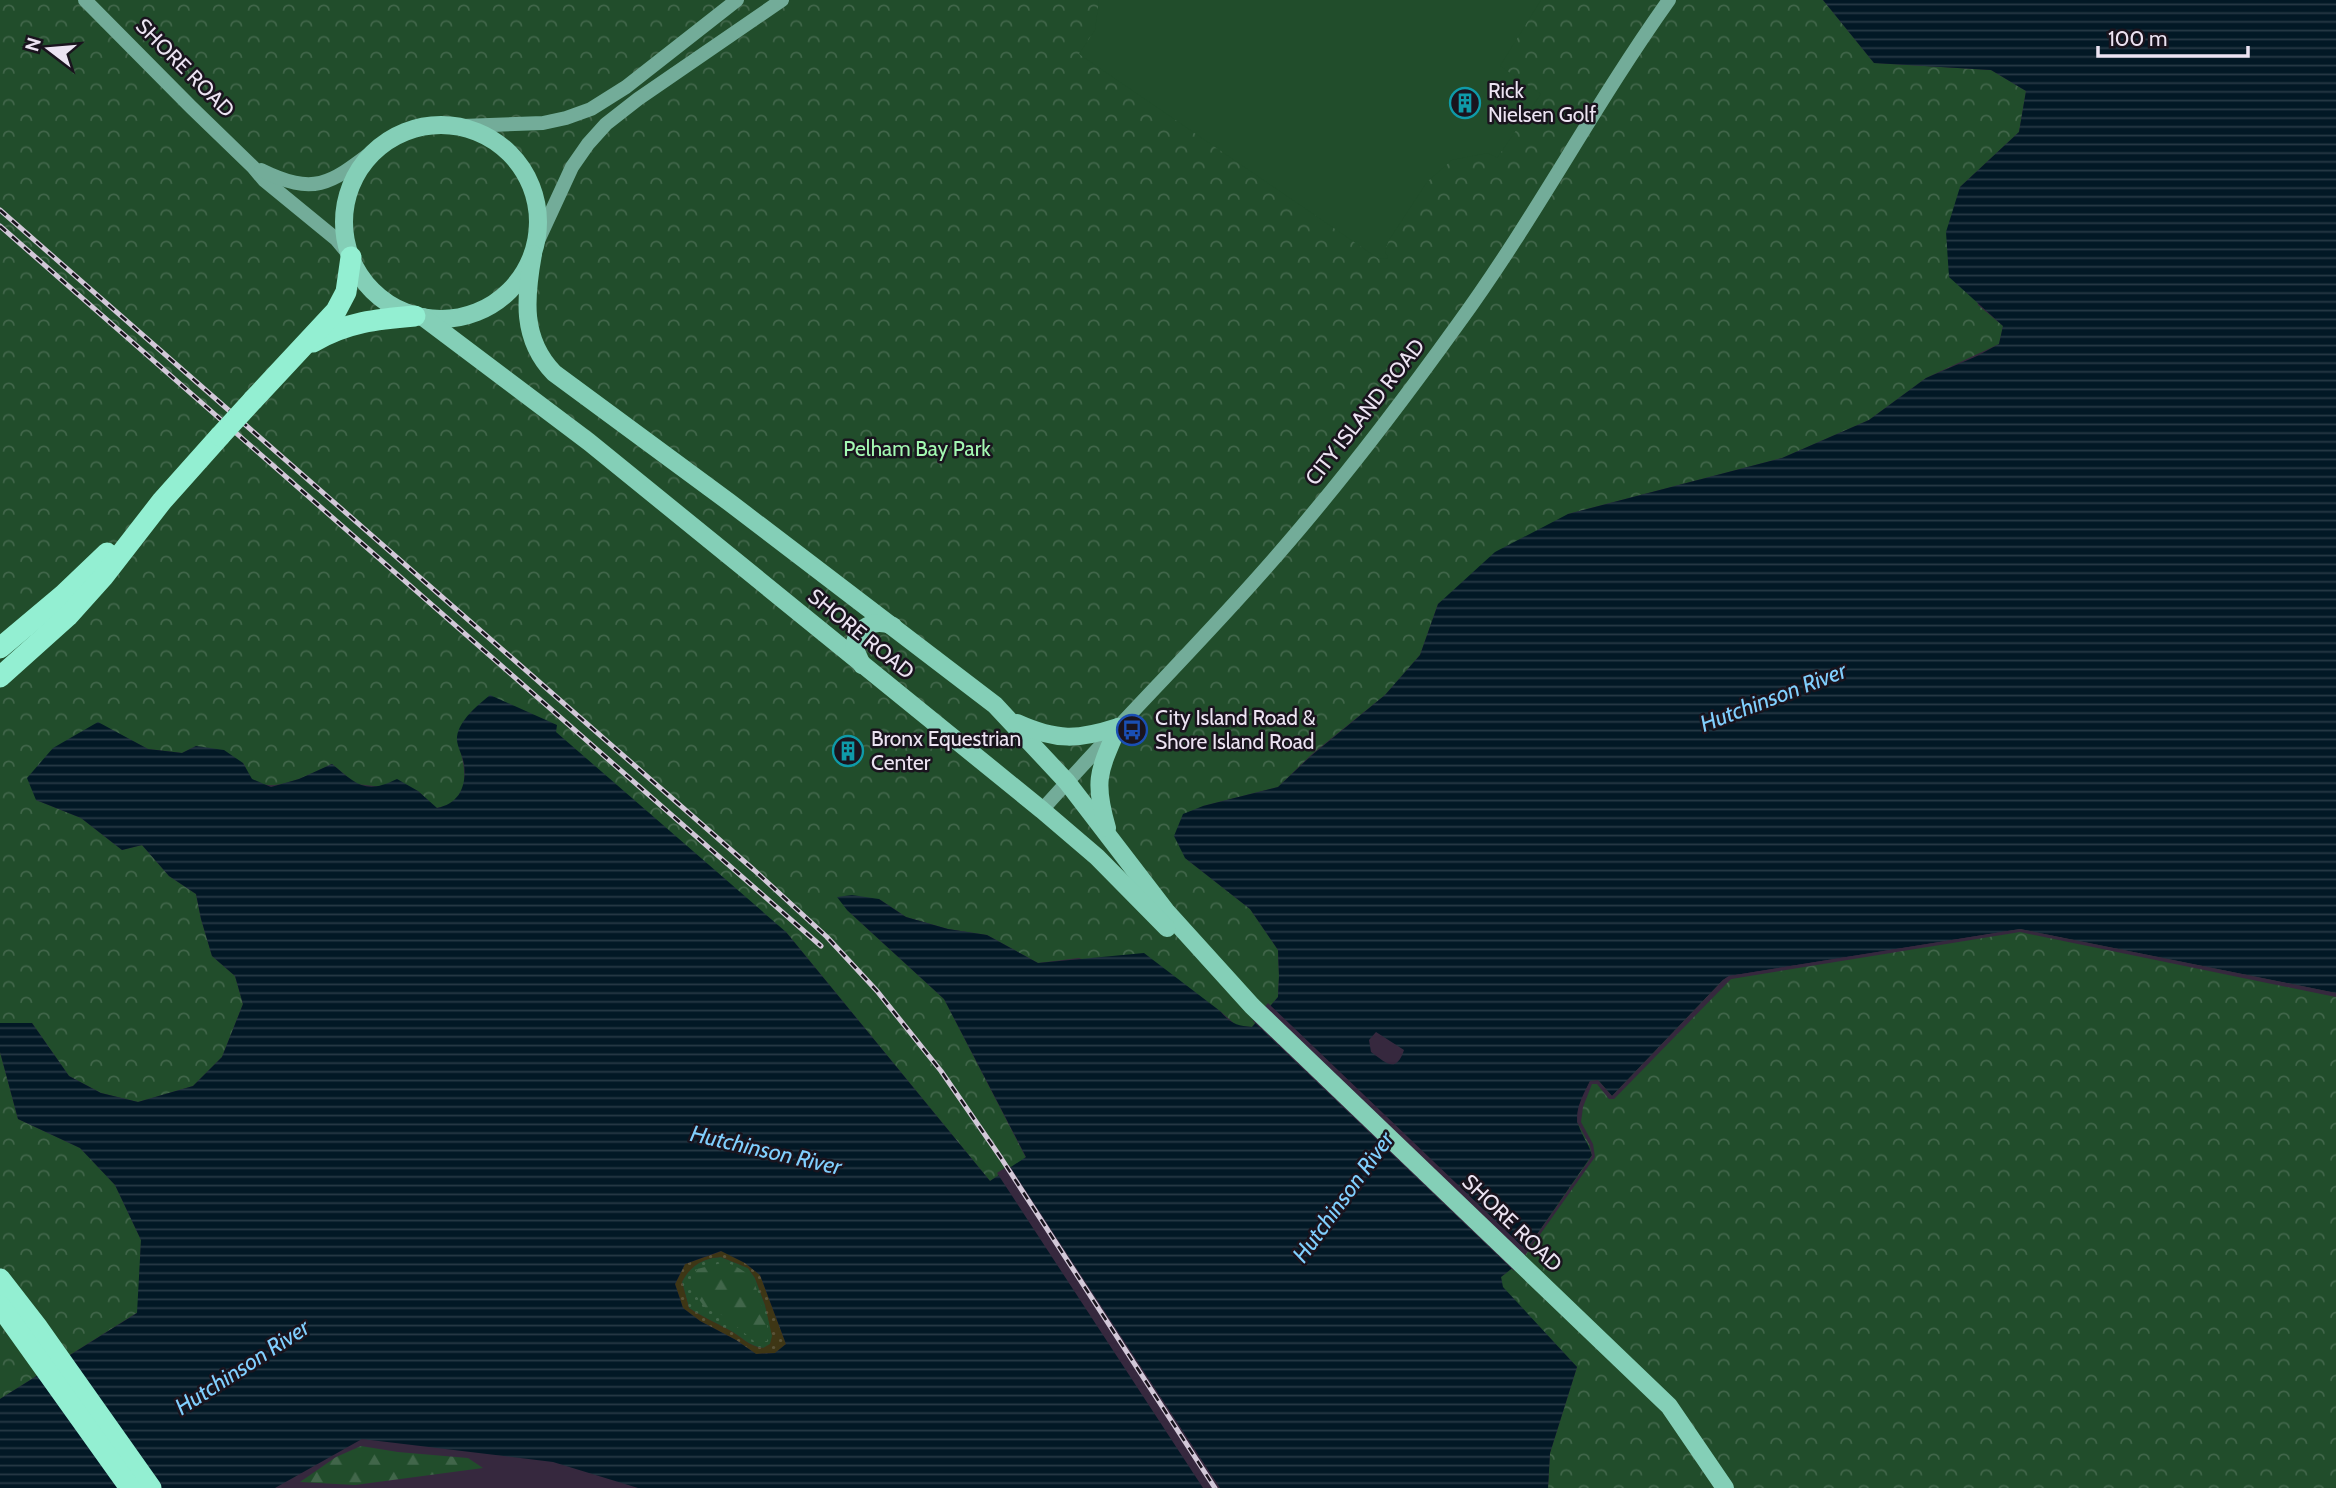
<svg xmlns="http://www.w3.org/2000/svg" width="2336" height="1488" font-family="Cabin,sans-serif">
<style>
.grass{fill:url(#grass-dots)}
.forest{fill:url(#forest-firs)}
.sand{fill:url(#sand-dots);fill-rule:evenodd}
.park{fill:url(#park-crowns)}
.pitch{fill:#214d2b}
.water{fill:url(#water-rules);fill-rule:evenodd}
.pier{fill:#36283e}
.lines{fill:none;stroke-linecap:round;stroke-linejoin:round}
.secondary{stroke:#73ac99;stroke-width:14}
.primary{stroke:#84cfb7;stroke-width:18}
.highway{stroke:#93efd2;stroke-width:21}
.rail-casing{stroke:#d2c8d8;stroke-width:5}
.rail{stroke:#1a141e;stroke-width:2.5;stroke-dasharray:8;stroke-linecap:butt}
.highway-bridge{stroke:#93efd2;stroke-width:21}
.labels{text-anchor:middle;stroke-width:5;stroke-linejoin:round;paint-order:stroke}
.street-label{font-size:21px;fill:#ece3f2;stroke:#1a141e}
.poi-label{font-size:21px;fill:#ece3f2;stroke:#1a141e;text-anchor:start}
.park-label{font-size:21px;fill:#a3f9b2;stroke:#1a141e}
.water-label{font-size:23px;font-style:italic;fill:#80cffe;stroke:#1a141e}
</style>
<defs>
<pattern id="grass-dots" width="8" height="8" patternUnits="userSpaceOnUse" patternTransform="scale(1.75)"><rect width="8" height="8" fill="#214d2b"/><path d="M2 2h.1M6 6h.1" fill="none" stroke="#41664a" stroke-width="1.8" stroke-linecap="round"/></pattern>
<pattern id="forest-firs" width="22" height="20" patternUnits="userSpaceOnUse" patternTransform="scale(1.75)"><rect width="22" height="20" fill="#214d2b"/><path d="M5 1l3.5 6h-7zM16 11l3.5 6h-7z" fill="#41664a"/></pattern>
<pattern id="sand-dots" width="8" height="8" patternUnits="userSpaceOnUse" patternTransform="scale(1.75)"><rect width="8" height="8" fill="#3e3615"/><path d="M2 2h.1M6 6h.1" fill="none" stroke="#5a5338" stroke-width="1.8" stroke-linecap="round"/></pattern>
<pattern id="park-crowns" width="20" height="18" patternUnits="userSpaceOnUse" patternTransform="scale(1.75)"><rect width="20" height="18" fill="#214d2b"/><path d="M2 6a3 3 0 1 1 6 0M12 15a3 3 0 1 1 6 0" fill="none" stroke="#41664a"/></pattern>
<pattern id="water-rules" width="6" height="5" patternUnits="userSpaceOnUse" patternTransform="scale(1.75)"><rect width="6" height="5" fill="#021825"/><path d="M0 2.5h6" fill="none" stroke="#273945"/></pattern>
</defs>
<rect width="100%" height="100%" fill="#36283e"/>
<path class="grass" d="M721,1257L748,1268L755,1278L765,1305L773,1337L770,1344L764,1348C749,1347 741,1336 729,1330C715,1322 702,1317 689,1308L682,1282C690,1266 703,1258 721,1257Z"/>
<g class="forest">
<path d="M726,1262C754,1274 755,1281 762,1308C765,1321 770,1327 767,1341H754L724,1316L706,1309L695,1294L691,1277L697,1269Z"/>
<path d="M361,1446L398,1452L468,1458L483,1468L355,1485L300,1482L336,1457Z"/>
</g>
<path class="sand" d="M722,1251L745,1263L760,1275L786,1344L775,1353L756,1354L736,1340L700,1321L683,1308L675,1284L685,1264ZM721,1257L748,1268L755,1278L765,1305L772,1336L770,1344L763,1348C749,1347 741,1336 729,1330C715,1322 702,1317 689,1308L682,1282C690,1266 703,1258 721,1257Z"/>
<g class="park">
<path d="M0,0H1823L1874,63L1991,70L2026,91L2019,132L1960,187L1978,305L2003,326L1999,344L1926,378L1869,420L1782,458L1568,514L1438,604L1420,655L1385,695L1312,754L1278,787L1203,806L1185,858L1250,909L1278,950L1279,976L1278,997L1252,1027L1237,1026L1220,1011L1079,958L1038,963L987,935L948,929L906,917L879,899L847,910L944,999L1026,1158L990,1181L786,932L457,738C465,766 475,802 436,808L418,791L356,784L332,764C312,773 270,797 251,778C248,775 246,767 243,763L196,746L182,753L148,749L98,723L36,800L81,818L122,850L142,845L169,876L196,894L201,919L212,956L235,976L243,1004L222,1057L193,1086L138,1102L101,1093L69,1076L32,1023H0Z"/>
<path d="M2020,929L2336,993V1488H1548L1550,1453L1577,1367L1502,1287L1501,1277L1515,1266L1577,1122L1590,1081L1723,980Z"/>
<path d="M0,1052L18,1119L80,1148L115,1185L141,1240L138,1312L0,1399Z"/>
</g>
<path class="pitch" d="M1099,0H1541L1500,66L1541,94L1497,158L1488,153L1452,160L1427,182L1389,240L1385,251L1388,258L1379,259L1079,54L1095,30Z"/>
<path class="water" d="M1823,0H2336V993L2020,929L1729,976L1723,980L1612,1096L1598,1080L1590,1081C1584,1093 1574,1111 1578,1124C1582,1136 1589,1144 1592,1155L1515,1266L1501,1277L1503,1287L1577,1367L1550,1453L1548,1488H638L553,1462L362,1439L275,1488H0V1399L137,1313L141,1240L115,1185L80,1148L18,1119L0,1052V1023H32L69,1076L101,1093L138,1102L193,1086L222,1057L243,1004L235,976L212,956L201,919L196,894L169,876L142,845L122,850L81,818L36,800L27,778L53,748L98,722L148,749L182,753L196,746L224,750L243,763L252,779L271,787L299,779L332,764C356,784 365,795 397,779L418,791L437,808C459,804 467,786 464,764C463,756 456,745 457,737C459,720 478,705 490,695L557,725L556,732L786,932L990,1181L1026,1157L944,999L847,910L837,897L852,895L879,899L906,917L948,929L987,935L1038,963L1144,953L1220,1011C1230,1023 1237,1026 1252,1027L1278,997L1279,976L1278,950L1250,909L1185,858L1174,836L1183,814L1203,806L1278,787L1312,755L1385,695L1420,655L1438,604L1495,552L1568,514L1782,458L1869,420L1926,378L1977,356L1999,344L2003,326L1949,277L1946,232L1960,187L2019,132L2026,91L1991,70L1874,63ZM1376,1032L1404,1050C1396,1074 1386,1063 1371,1052L1369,1040ZM721,1251L745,1263L760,1275L786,1344L775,1353L756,1354L736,1340L700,1321L683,1308L675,1284L685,1264Z"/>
<g class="pier">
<path d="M2020,929L2336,993V997L2020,932L1731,979L1614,1099H1609L1597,1084H1592L1583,1107L1581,1122L1593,1144L1595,1157L1514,1271L1253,1021L1268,1003L1526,1250L1592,1156L1590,1146L1577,1122L1579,1106L1590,1081L1598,1080L1612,1096L1723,980L1729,976Z"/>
<path d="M1009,1165L1220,1488H1203L997,1173Z"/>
</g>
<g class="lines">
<g class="secondary">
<path d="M85,0L191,107L253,167L264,180L336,239L351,257"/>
<path d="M462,126L543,123L566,118L591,109L626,87L737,0"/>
<path d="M261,170C316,197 331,183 376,149"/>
<path d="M536,245L572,167L588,144L606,124L638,99L782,0"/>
<path d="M1042,810C1131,710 1228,616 1313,513C1364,452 1412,388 1458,324C1534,220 1594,105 1669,0"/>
</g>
<g class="primary">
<circle cx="441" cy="222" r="97"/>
<path d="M533,254C525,298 521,339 554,373L729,502L995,705L1067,782L1166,911L1252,1006L1669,1406L1725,1488"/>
<path d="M423,317L589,442L1042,810L1097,857L1167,928"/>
<path d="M862,665L854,647C857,627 874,618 893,626"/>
<path d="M1017,723C1057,741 1078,740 1118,727"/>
<path d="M1107,828C1093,780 1099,771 1118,727"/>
</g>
<g class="highway">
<path d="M313,342C346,322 378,319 415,316"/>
<path d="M253,400L336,311L346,292L351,257"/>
<path d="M0,648L63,595L107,553"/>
<path d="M0,677L68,616L103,577L162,501L220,436"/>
<path d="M0,1279L38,1328L151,1488"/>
<path d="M0,1306L130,1488"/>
</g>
<g class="rail-casing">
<g id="rail">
<path d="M0,210L754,870L827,937L877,991L941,1071L1001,1158L1215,1488"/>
<path d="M0,226L821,946"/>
</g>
</g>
<use href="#rail" class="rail"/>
<path class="highway-bridge" d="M220,436L253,400"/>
</g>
<defs>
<g id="building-ring" transform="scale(1.575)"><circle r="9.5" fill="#1a141e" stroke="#0f9aa8" stroke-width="1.5"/><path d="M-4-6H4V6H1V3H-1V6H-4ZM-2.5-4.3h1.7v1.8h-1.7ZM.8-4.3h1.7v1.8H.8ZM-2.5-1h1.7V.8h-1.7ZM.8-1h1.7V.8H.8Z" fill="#0f9aa8"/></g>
<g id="bus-ring" transform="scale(1.575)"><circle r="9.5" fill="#1a141e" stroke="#1a4fb4" stroke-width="1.5"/><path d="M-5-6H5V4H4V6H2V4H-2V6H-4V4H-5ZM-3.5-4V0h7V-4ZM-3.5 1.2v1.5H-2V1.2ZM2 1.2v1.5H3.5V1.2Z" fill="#1a4fb4"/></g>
</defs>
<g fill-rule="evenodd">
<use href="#building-ring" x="1465" y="103"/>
<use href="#bus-ring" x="1132" y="730"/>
<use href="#building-ring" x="848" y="751"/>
</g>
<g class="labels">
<g class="street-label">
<text transform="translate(185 68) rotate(45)" y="7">SHORE ROAD</text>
<text transform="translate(1365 412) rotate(-52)" y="7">CITY ISLAND ROAD</text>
<text transform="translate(861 634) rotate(39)" y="7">SHORE ROAD</text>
<text transform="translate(1512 1223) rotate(44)" y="7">SHORE ROAD</text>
</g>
<g class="poi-label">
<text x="1488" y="98">Rick<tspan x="1488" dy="24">Nielsen Golf</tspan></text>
<text x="1155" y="725">City Island Road &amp;<tspan x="1155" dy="24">Shore Island Road</tspan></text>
<text x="871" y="746">Bronx Equestrian<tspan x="871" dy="24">Center</tspan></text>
</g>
<g class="park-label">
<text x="917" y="456">Pelham Bay Park</text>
</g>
<g class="water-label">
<text transform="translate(1773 697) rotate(-21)" y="8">Hutchinson River</text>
<text transform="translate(766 1150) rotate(13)" y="8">Hutchinson River</text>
<text transform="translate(1343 1197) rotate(-54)" y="8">Hutchinson River</text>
<text transform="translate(242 1367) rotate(-33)" y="8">Hutchinson River</text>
</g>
</g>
<g transform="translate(49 49) rotate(286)" stroke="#1a141e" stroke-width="5" paint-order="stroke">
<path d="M0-5L12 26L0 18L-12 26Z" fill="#ece3f2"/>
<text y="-10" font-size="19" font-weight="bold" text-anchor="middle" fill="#ece3f2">N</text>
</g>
<path d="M2098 46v10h150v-10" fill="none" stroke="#ece3f2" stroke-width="3.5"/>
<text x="2108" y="46" font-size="21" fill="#ece3f2" stroke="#1a141e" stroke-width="5" paint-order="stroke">100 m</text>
</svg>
